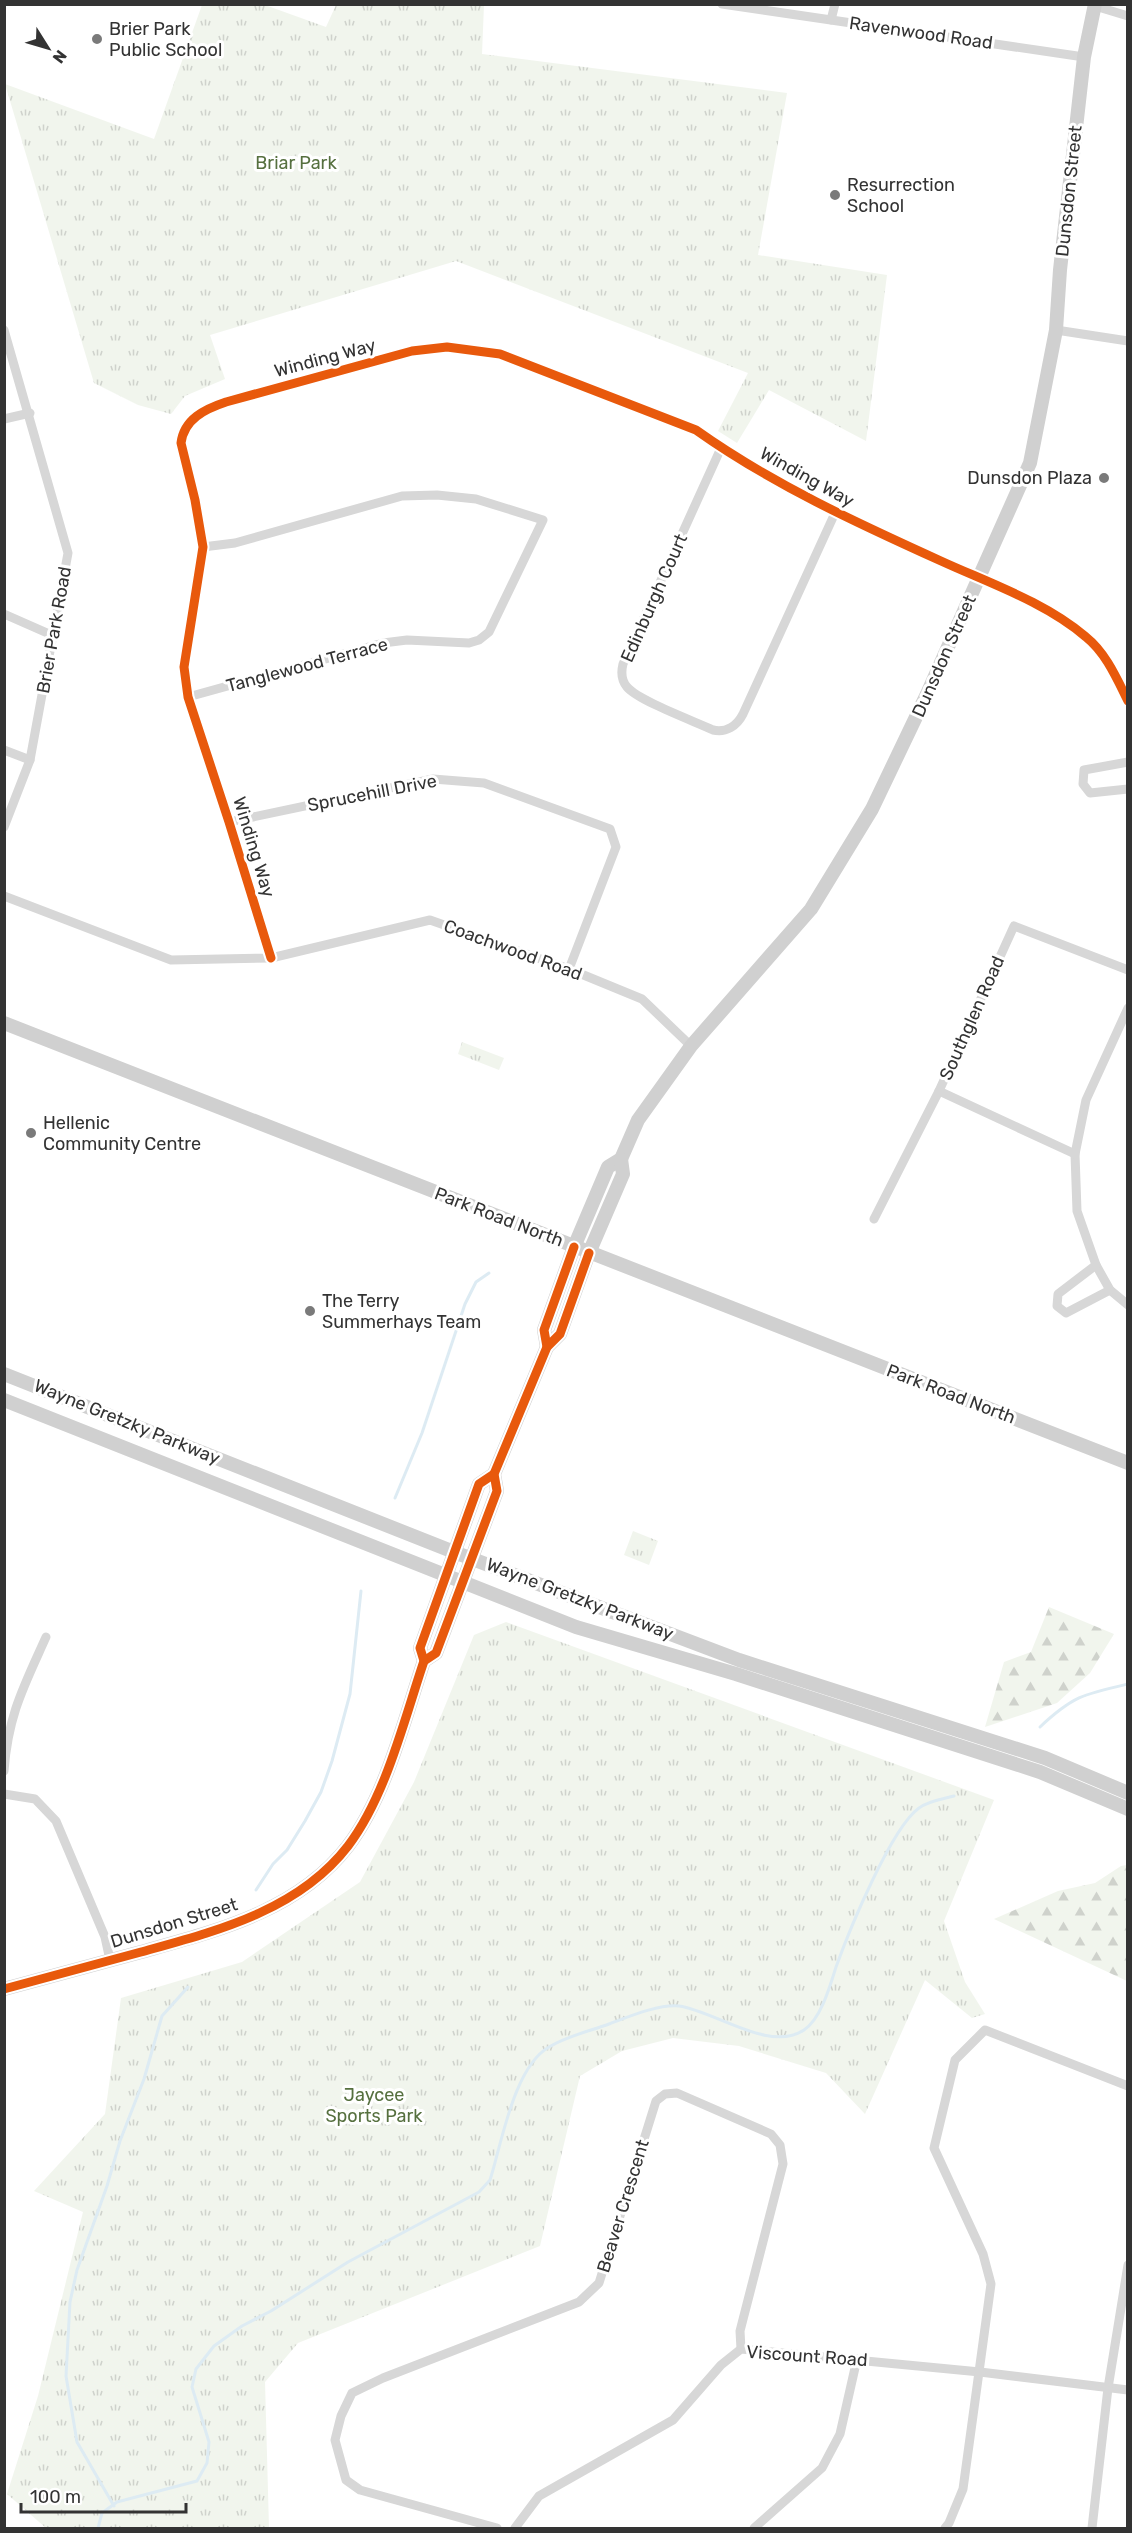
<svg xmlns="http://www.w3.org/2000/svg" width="1132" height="2533" font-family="Rubik,sans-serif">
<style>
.forest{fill:url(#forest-firs)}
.park{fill:url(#park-tufts)}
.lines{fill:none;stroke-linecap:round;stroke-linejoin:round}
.stream{stroke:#ddebf3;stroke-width:3}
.street{stroke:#d7d7d7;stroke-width:9}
.secondary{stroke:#d0d0d0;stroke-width:14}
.cycleway-casing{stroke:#fff;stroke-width:13}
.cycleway{stroke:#e8590c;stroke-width:9}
.poi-dot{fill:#7a7a7a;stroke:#fff;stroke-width:2}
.labels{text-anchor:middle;stroke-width:6;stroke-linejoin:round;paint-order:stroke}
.poi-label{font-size:18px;fill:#333;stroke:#fff;text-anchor:start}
.street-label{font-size:18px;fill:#333;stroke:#fff}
.park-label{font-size:18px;fill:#56703f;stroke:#fff}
</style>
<defs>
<pattern id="forest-firs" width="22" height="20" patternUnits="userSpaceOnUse" patternTransform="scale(1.5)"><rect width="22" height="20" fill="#f1f5ed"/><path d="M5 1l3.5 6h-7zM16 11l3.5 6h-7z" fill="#cfd2cc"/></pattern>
<pattern id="park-tufts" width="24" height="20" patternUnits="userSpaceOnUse" patternTransform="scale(1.5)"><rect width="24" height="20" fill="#f1f5ed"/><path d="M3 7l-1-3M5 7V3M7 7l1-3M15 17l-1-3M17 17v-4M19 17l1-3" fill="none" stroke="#cfd2cc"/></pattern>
</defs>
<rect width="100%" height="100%" fill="#fff"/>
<g class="forest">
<path d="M1049,1607L1114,1634L1090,1673L1057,1703L985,1727L1004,1662L1031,1652Z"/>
<path d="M1127,1865V1981L994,1919L1058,1891L1095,1883L1121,1866Z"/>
</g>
<g class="park">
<path d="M484,5L482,54L787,93L758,255L887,275L866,441L769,390L737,443L718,431L748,373L456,261L210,335L225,379L185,396L171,414L138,405L94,383L5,84L154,139L202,5H265L326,27L336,5Z"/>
<path d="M462,1042L504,1058L499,1070L458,1054Z"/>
<path d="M633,1531L658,1541L649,1565L624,1555Z"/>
<path d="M506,1622L994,1800L944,1921L965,1982L985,2014L972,2018L925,1980L865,2114L826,2073L739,2046L673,2038L622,2051L580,2076L540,2246L298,2343L265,2382L269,2528H46L7,2494L38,2396L83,2212L34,2191L105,2114L121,1998L242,1962L360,1882L414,1782L474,1635Z"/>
</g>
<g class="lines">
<g class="stream">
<path d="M395,1498L422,1433L465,1304L476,1282L489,1273"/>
<path d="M1040,1727C1073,1696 1084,1694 1128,1684"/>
<path d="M256,1890L273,1864L287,1850L305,1821L321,1792L332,1761L350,1694L361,1591"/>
<path d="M114,2506L77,2442L66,2376L70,2302L77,2270L107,2186L120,2141L144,2079L162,2016L188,1987"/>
<path d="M98,2528L102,2513L117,2502L197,2481L207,2463L209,2442L192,2387L196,2369L214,2346L242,2326L271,2311L348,2262L479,2192L490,2180C502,2142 514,2067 549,2047C567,2036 590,2031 609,2024C628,2017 658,2004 679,2006C715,2011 769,2053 804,2030C821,2019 830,1986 836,1967C849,1931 891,1828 919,1808C928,1801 943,1799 954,1796"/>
</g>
<g class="street">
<path d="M722,4L1084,57"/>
<path d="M1095,6L1128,16"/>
<path d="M831,20L835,4"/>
<path d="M4,330L68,553L30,760L4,827"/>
<path d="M1056,330L1128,341"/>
<path d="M4,419L30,413"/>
<path d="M721,448L623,664C621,672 621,680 627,687C639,701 694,721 713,730C726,733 737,726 743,714L835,513"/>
<path d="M4,614L54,636"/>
<path d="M188,697L383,643L407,640L469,643L479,640L489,632L543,520L476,499L437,495L402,496L235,543L203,547"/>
<path d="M4,750L30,760"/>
<path d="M1128,762L1084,770L1083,784L1090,793L1128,789"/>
<path d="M229,822L433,779L484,783L610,829L616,847L569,969"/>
<path d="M4,896L171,960L271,958L430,920L569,969L642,999L691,1046"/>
<path d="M271,958L229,822L188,697L184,667L203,547L195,500L181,443C184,419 205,409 226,402L412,351L447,347L500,354L696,430C772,484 857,523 941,561C989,583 1045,602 1086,637C1106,653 1117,679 1128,701"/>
<path d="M1128,1008L1086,1100L1075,1154L1077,1211L1096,1265L1110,1290L1128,1305"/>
<path d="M939,1091L1075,1154"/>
<path d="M874,1219L939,1091L1014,926L1128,970"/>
<path d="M1096,1265L1058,1294L1057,1306L1066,1313L1110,1290"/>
<path d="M4,1771C8,1715 24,1686 46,1637"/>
<path d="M4,1794L35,1799L56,1821L105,1937L110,1960"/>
<path d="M497,2528L360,2490L346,2480L335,2440L341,2416L352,2393L383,2378L579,2302L599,2283L656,2101L665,2094L677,2093L771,2134L780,2145L783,2164L740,2331L741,2349"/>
<path d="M515,2528L539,2496L673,2420L721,2365L741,2349L980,2372L1128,2390"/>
<path d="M754,2528L822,2468L840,2434L857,2359"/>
<path d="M945,2528L949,2523L963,2489L991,2284L983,2254L934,2148L955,2060L985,2030L1128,2086"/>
<path d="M1092,2528L1108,2388L1128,2265"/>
</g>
<g class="secondary">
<path d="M4,1023L1128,1463"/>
<path d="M547,1347L544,1330L574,1247L608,1167L621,1159L638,1120L691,1046L811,909L872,809L927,694L1030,463L1056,330L1060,270L1084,57L1095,4"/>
<path d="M4,1374L454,1552L739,1660L1045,1758L1128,1793"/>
<path d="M4,1400L576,1627L736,1674L1040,1772L1128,1809"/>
<path d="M424,1661L436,1653L497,1491L494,1474L547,1347L560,1334L589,1253L623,1174L621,1159"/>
<path d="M4,1989C50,1977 95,1964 141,1952C216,1931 298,1911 348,1846C386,1796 404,1720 424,1661L420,1648L479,1484L494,1474"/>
</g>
<g class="cycleway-casing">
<g id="cycleway">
<path d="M271,958L229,822L188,697L184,667L203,547L195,500L181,443C184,419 205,409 226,402L412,351L447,347L500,354L696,430C772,484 857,523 941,561C989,583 1045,602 1086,637C1106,653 1117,679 1128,701"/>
<path d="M547,1347L544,1330L574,1247"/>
<path d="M424,1661L436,1653L497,1491L494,1474L547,1347L560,1334L589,1253"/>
<path d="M4,1989C50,1977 95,1964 141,1952C216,1931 298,1911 348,1846C386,1796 404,1720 424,1661L420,1648L479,1484L494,1474"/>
</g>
</g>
<use href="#cycleway" class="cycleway"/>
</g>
<g class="poi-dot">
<circle cx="97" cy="39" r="6"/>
<circle cx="835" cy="195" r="6"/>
<circle cx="1104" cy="478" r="6"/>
<circle cx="31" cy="1133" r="6"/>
<circle cx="310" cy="1311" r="6"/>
</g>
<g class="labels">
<g class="poi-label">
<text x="109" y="35">Brier Park<tspan x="109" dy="21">Public School</tspan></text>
<text x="847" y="191">Resurrection<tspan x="847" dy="21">School</tspan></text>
<text x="1092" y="484" text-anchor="end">Dunsdon Plaza</text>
<text x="43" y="1129">Hellenic<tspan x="43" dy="21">Community Centre</tspan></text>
<text x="322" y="1307">The Terry<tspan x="322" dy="21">Summerhays Team</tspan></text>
</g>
<g class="street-label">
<text transform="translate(921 33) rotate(8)" y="6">Ravenwood Road</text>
<text transform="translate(1069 191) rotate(-84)" y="6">Dunsdon Street</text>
<text transform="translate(325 358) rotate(-15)" y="6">Winding Way</text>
<text transform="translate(807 477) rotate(29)" y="6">Winding Way</text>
<text transform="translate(654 598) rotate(-66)" y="6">Edinburgh Court</text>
<text transform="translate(54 630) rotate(-80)" y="6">Brier Park Road</text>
<text transform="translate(944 656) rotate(-66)" y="6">Dunsdon Street</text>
<text transform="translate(307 665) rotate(-15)" y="6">Tanglewood Terrace</text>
<text transform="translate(372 793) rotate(-11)" y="6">Sprucehill Drive</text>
<text transform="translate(254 847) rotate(73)" y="6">Winding Way</text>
<text transform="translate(513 950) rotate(20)" y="6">Coachwood Road</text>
<text transform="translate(972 1018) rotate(-66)" y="6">Southglen Road</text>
<text transform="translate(499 1217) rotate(21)" y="6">Park Road North</text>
<text transform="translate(951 1394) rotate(21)" y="6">Park Road North</text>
<text transform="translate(127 1422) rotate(22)" y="6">Wayne Gretzky Parkway</text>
<text transform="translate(580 1599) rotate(21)" y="6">Wayne Gretzky Parkway</text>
<text transform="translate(174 1923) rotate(-17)" y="6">Dunsdon Street</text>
<text transform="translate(623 2206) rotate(-73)" y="6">Beaver Crescent</text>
<text transform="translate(807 2356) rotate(4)" y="6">Viscount Road</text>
</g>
<g class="park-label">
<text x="296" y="169">Briar Park</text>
<text x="374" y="2101">Jaycee<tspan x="374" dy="21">Sports Park</tspan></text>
</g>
</g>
<rect width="1132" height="2533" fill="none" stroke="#333333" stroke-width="12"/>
<g transform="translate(48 48) rotate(127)" stroke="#ffffff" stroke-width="4.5" paint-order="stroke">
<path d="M0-4.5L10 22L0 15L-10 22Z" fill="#333333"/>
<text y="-9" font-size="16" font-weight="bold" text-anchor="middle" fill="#333333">N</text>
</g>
<path d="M21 2503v9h165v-9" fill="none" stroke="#333333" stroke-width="3"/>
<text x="30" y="2503" font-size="18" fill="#333333" stroke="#ffffff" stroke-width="4.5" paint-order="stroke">100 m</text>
</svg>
